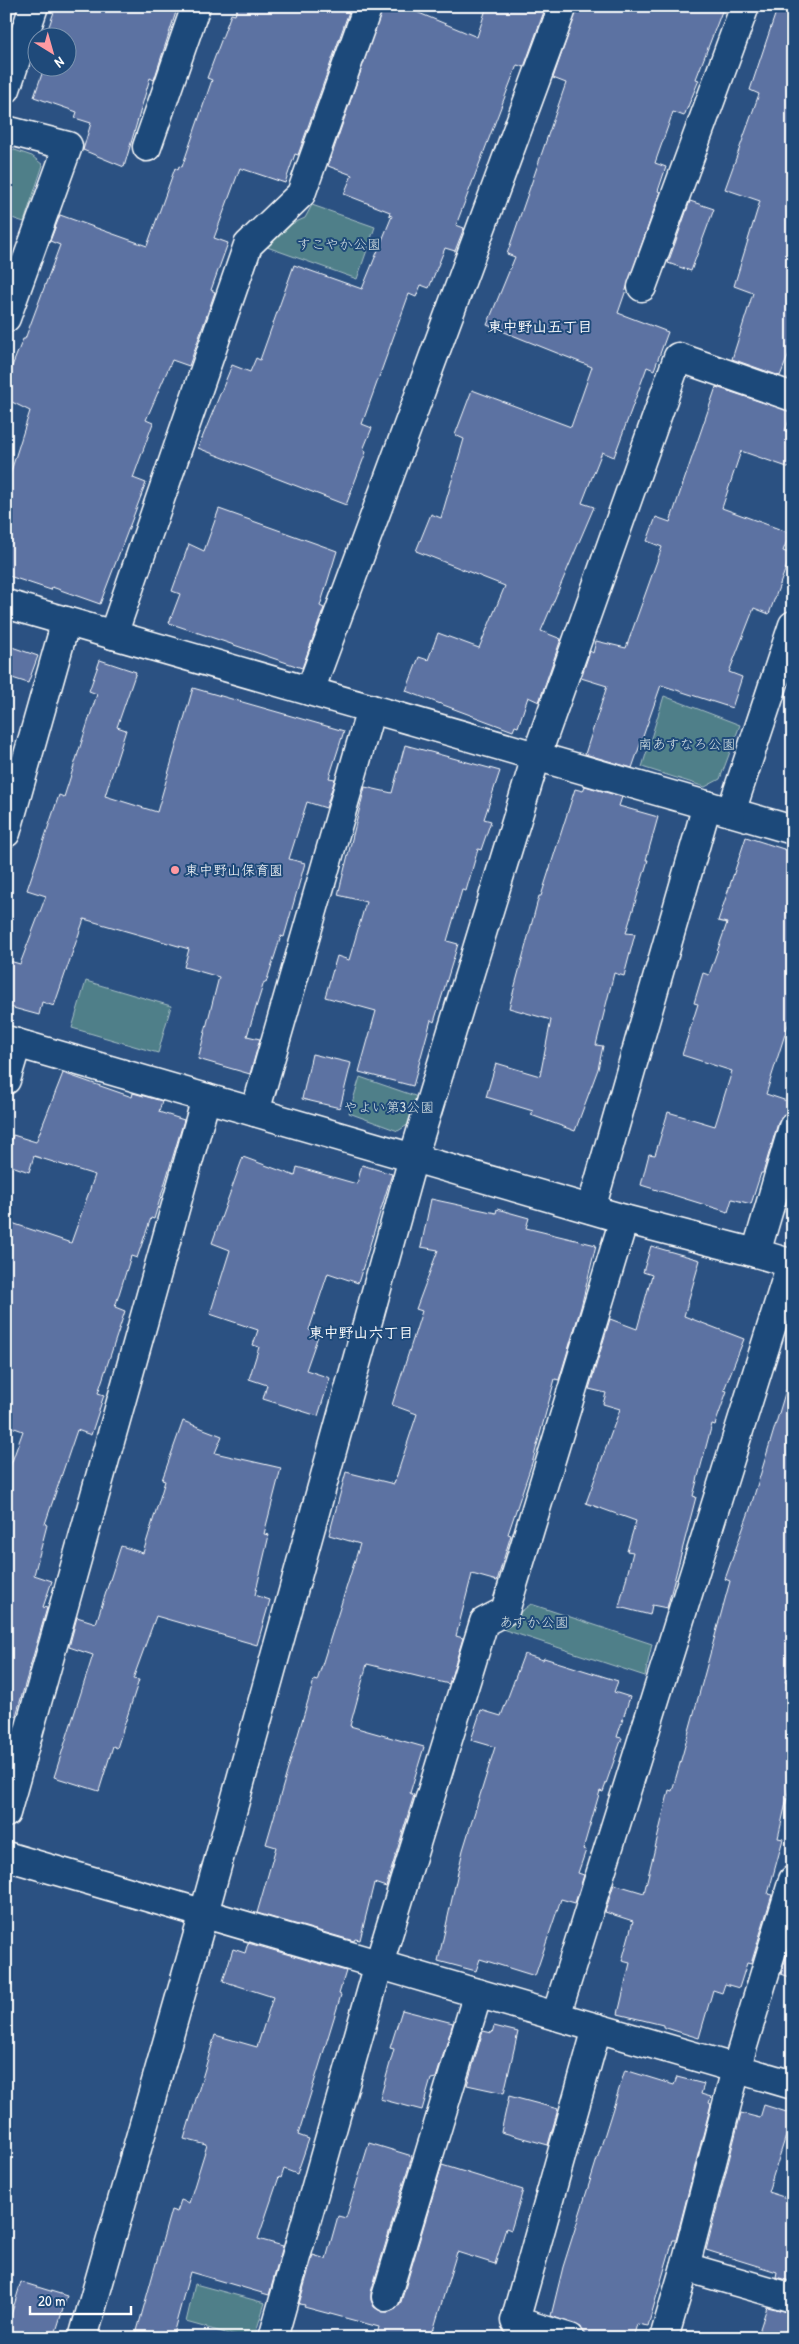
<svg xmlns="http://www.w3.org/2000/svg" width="799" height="2344" font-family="'Patrick Hand','Klee One',sans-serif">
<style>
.green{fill:#4f7f89;stroke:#a7bfc4}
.building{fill:#5c72a2;stroke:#fff}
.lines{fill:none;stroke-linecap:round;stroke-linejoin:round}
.street-casing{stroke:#fff;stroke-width:31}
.street{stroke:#1f4a7a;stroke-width:28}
.poi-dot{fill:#ff9aa2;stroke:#1f4a7a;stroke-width:2}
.labels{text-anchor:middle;stroke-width:4;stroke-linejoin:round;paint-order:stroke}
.park-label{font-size:14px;fill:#d3dfe2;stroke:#1f4a7a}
.poi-label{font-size:14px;fill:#fff;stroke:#1f4a7a;text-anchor:start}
.neighbourhood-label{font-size:15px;font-weight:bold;fill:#fff;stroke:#1f4a7a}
</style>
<rect width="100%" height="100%" fill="#2b5182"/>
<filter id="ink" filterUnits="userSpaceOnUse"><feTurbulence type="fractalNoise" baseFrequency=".02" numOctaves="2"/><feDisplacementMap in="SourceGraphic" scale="10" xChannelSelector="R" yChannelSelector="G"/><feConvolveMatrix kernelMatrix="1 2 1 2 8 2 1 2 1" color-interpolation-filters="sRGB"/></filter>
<g filter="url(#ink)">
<g class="green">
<path d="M6,147L32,156L43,165L24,222L6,216Z"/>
<path d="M312,205L375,227L357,279L267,247L273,232L305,218Z"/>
<path d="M664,696L740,725L720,779L705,787L642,767Z"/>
<path d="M86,981L171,1006L158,1053L72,1028Z"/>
<path d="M360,1077L418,1097L409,1124L398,1131L349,1113Z"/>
<path d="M531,1604L652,1644L645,1676L499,1628Z"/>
<path d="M195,2284L265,2303L254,2338H243L186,2322Z"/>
</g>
<g class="building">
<path d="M56,6H160L176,12L154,80L150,78L124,167L83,150L91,123L75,118L77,112L34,97L44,68H68V38H45Z"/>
<path d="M238,6H351L298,155L295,154L285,183L240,168L214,238L228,243L211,290L215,292L189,366L172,360L146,420L153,423L133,478L146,483L100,604L52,587L51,590L6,575V487L30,411L6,399V381L23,339H25L60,245L50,241L60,215L147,246L175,168L178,170L179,166L182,167L212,80L207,78L231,14L235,15Z"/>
<path d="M383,6H402L477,37L487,6H546L524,67L517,65L456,225L464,228L455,251L445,248L429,288L421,285L416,297L409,294L362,424L372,428L363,450L366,452L346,505L198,448L232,365L250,372L256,358L260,360L294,265L362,289L392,216L389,215L390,212L344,194L352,175L328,166Z"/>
<path d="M578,6H724L696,79L699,80L684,116L673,112L655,163L666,167L658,191L660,192L618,313L668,332L654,370L647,367L614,457L602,452L582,503L594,507L541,631L561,639L539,702L528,697L518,727L515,726L513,731L406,691L419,657L428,660L438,633L479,648L505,586L416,551L431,514L441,518L464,439L455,435L472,390L571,427L592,367L487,325L515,257L507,254L566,83L553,78Z"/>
<path d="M778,6H793V344L780,376L732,359L753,293L734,286L760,201L725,189L759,94L750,90Z"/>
<path d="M690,201L714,209L691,271L668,263Z"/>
<path d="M716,387L792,412L785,431L793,434V469L741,451L722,508L790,533L783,551L791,554L769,614L754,608L729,672L742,677L732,708L661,685L632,768L585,754L607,686L581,678L590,651L593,653L596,641L626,648L662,547L647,541L656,517L670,522Z"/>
<path d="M219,509L337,551L320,606L324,608L302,668L169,623L180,594L172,591L189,544L204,551Z"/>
<path d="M6,645L38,656L28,683L6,676Z"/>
<path d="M100,660L136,672L117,727L126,730L105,796L157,812L193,688L344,731L329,778L335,779L326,808L307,802L289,859L305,863L284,937L281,936L266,983L264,982L247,1036L260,1039L250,1074L198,1059L219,977L184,967L189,949L84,919L54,1006L42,1002L39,1015L6,1006V960L20,964L46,896L27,890L59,795L64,797L97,694L89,691Z"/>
<path d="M405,745L500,771L484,819L491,821L481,850L478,849L466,891L462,890L447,941L458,944L434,1022L431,1020L413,1086L359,1072L376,1011L325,997L337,956L349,960L366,902L338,895L365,787L392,793Z"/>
<path d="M585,786L622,797L619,806L658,817L646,860H648L626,933L635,934L624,976L614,973L596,1045L603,1046L598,1069L575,1131L531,1115L533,1111L486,1097L496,1063L540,1076L551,1020L509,1008L539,896H541L575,789L583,791Z"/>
<path d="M746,837L793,852V1009L766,1094L790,1102L786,1113L778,1123L763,1173H761L751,1204L732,1199L728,1212L641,1185L649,1154L655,1155L668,1112L715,1126L732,1071L682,1055L698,1004L694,1003L703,973L709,975L727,923L718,921Z"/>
<path d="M312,1054L351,1063L340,1108L302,1099Z"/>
<path d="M63,1073L132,1097L133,1093L162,1101L159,1112L184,1120L154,1219L151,1218L137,1258L131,1256L115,1307L125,1311L98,1393L104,1395L91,1435L77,1430L45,1524L47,1525L34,1575L52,1581L43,1607L47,1608L16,1716L6,1715V1478L23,1431L6,1425V1221L71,1243L95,1175L34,1156L29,1172L6,1164V1155L13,1135L36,1142Z"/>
<path d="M243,1157L295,1176L297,1167L357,1184L362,1165L392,1174L358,1283L328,1273L309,1330L319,1333L306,1370L330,1378L318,1416L263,1399L267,1385L249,1379L259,1347L253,1345L258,1330L210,1314L230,1250L212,1243Z"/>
<path d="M431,1199L496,1213L497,1209L529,1218L526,1228L596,1245L581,1307L559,1380L555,1379L533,1460L508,1534L511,1535L497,1581L472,1574L456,1636L463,1638L449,1684L367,1664L350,1726L424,1747L410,1793L414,1795L386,1887L374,1883L360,1940L355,1939L354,1941L257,1913L276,1847L266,1844L314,1680L317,1681L360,1544L329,1535L346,1472L394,1484L417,1414L392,1405L422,1311L416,1309L438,1250L421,1247Z"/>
<path d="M651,1246L700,1260L684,1316L744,1339L724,1390L727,1391L715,1425L712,1424L693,1496L696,1497L667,1608L652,1605L650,1615L619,1607L633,1552L627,1551L636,1521L586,1503L620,1409L603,1404L606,1393L589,1389L610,1319L637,1329L652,1275L643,1272Z"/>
<path d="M786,1390L793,1391V1658L785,1682L793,1685V1772L778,1838L783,1839L768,1894L772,1895L751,1964L747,1963L739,1988L725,1984L722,1993L713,1990L699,2038L663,2027V2025L618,2014L630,1963L622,1961L633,1921L605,1912L614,1884L644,1893L669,1790L672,1791L683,1753L730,1581L725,1579L750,1509Z"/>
<path d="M183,1421L222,1436L215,1453L281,1468L264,1534L269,1535L255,1595L270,1600L257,1645L156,1616L133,1679L139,1680L117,1748L113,1746L99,1791L54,1777L93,1655L69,1647L77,1617L96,1623L121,1546L143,1553L165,1481L162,1480Z"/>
<path d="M524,1654L543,1660L544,1658L618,1681L614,1692L630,1697L617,1737L622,1738L603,1792L600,1791L583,1849L586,1850L578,1873L584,1875L575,1903L561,1899L535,1976L480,1959L476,1971L438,1961L463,1850L495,1747L471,1740L481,1710L501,1716Z"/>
<path d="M793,1935V1978L781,1974Z"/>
<path d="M248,1943L346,1971L339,1994L341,1995L298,2135L309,2139L297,2174L284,2169L281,2178L279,2177L258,2239L283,2246L269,2295L190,2272L172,2338H135L171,2210L177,2212L181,2200L189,2203L207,2145L184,2139L215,2035L257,2047L273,1997L223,1981L233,1949L245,1953Z"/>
<path d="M402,2010L453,2023L436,2078L431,2079L422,2110L380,2099L394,2049L390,2048Z"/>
<path d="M494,2026L518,2032L504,2093L467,2085L483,2031L492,2033Z"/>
<path d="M625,2070L674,2085L677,2077L704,2084L701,2094L711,2097L709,2103L711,2104L676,2240H673L648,2326L637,2324L633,2338H585L581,2327L551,2316L563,2267Z"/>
<path d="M509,2096L558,2109L548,2145L501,2132Z"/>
<path d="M764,2105L793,2114L768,2192L793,2200V2282L776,2277L777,2272L706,2250L741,2113L760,2118Z"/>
<path d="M369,2143L412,2156L371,2292V2300L374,2307L382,2312H389L396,2309L401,2302L442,2165L523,2190L511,2230L506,2228L495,2264L457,2252L431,2338H376L379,2327L304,2307L305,2305L299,2304L313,2255L326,2259L338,2216L346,2218Z"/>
<path d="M21,2282L67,2296L54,2338H23L6,2332Z"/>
<path d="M767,2307L793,2313V2338H757Z"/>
</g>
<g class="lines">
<g class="street-casing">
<g id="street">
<path d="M6,89L34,6"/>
<path d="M6,130L68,146L6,318"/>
<path d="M147,147L196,6"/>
<path d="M642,287L745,6"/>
<path d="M6,604L793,830"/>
<path d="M113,635L248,245L301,194L368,6"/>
<path d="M310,691L563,6"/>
<path d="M731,812L793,625"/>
<path d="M6,833L66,621"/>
<path d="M6,1040L624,1219L756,1253L793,1264"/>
<path d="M6,1080L17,1043"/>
<path d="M255,1112L371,709"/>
<path d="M591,1209L707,805"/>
<path d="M756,1253L793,1127"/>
<path d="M6,1813L206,1098"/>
<path d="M6,1856L793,2085"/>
<path d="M556,2016L791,1264"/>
<path d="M685,2267L793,2298"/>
<path d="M386,2297L478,1993"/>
<path d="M83,2338L204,1913L413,1158L536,757L678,357L793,397"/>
<path d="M273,2338L379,1964L484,1622L505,1611L624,1219"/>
<path d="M570,2338L515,2321L597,2028"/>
<path d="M664,2338L685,2267L736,2069L793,1880"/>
</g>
</g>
<use href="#street" class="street"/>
</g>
</g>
<circle class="poi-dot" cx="175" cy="870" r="5"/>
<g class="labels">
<g class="park-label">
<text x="339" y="249">すこやか公園</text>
<text x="687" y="749">南あすなろ公園</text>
<text x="389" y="1112">やよい第3公園</text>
<text x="534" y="1627">あすか公園</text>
</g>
<g class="poi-label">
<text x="185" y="875">東中野山保育園</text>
</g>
<g class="neighbourhood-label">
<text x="540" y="332">東中野山五丁目</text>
<text x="361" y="1338">東中野山六丁目</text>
</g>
</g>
<rect width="799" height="2344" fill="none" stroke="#1f4a7a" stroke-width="25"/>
<rect x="12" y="12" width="774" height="2319" fill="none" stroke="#fff" stroke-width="2" filter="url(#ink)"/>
<g transform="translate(52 52) rotate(143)"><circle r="24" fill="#1f4a7a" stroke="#7992af"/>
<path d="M0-4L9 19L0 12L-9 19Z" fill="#ff9aa2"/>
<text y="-8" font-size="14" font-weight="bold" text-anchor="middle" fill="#ffffff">N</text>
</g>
<path d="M30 2306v8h101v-8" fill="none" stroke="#ffffff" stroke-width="2.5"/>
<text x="38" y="2306" font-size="15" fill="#ffffff" stroke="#1f4a7a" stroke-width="4" paint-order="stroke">20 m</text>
</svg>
